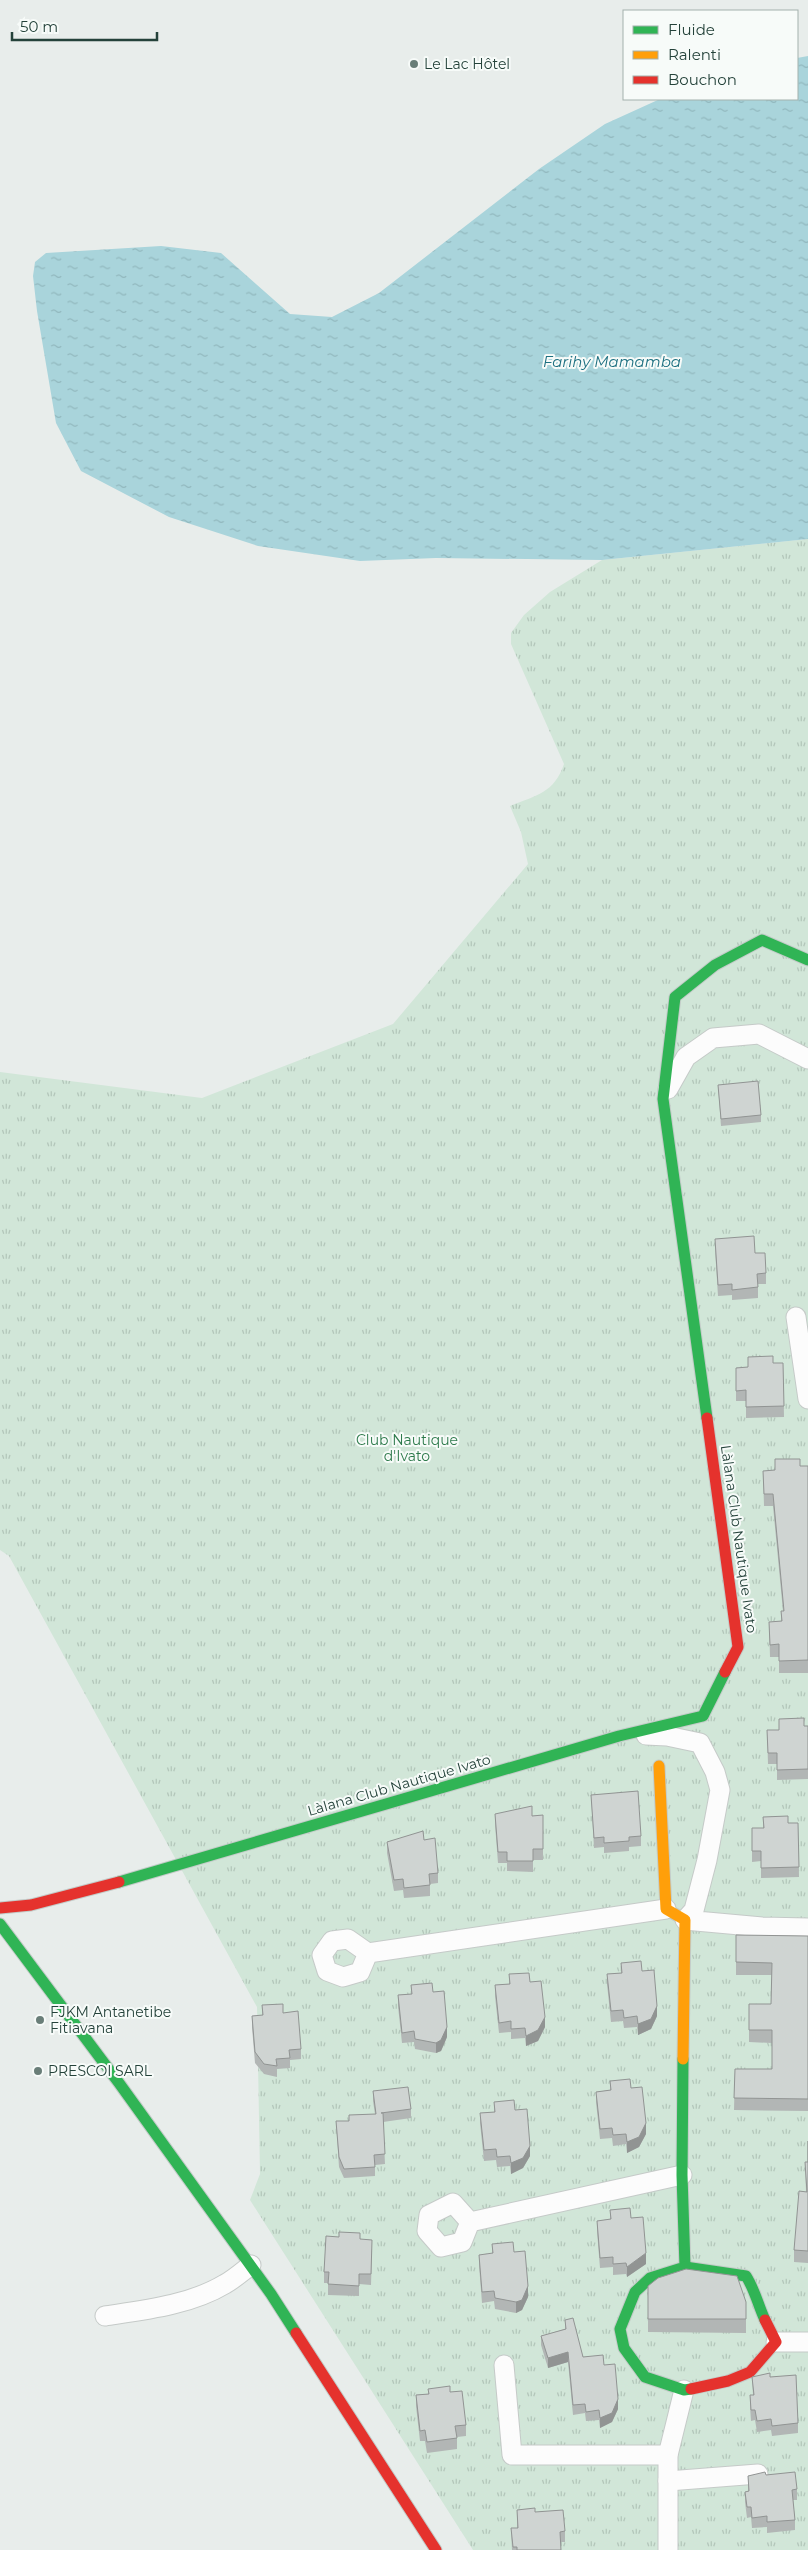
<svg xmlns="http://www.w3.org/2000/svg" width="808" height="2550" font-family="Montserrat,sans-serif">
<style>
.park{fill:url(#park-tufts)}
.water{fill:url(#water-ripples)}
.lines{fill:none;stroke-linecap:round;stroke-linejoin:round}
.street-casing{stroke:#c5cac8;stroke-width:21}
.fast-casing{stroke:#c3cbc8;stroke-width:13}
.slow-casing{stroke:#c3cbc8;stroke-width:13}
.jam-casing{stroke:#c3cbc8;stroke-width:13}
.street{stroke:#fcfcfc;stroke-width:19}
.fast{stroke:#30b455;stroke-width:11}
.slow{stroke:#ff9f0a;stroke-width:11}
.jam{stroke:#e5322d;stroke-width:11}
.wall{fill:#b2b6b5}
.shaded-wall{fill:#919493}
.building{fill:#cfd4d2;stroke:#919493}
.poi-dot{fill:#697e78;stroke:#f7fbf9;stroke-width:2}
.labels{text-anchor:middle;stroke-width:4;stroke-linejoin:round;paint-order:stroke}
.poi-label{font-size:14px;fill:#24423a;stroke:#f7fbf9;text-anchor:start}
.park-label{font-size:14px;fill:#2d7a4b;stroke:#f7fbf9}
.street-label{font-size:14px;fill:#24423a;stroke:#f7fbf9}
.water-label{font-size:15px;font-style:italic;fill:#1c6f80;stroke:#f7fbf9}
</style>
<defs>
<pattern id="park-tufts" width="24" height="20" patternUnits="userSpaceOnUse" patternTransform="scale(1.25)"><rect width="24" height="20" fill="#d1e6d8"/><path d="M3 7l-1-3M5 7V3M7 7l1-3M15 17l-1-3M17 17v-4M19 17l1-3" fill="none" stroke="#b3c6ba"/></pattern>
<pattern id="water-ripples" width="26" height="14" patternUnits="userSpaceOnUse" patternTransform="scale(1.25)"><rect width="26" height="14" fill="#a9d4db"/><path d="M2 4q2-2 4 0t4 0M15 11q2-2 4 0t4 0" fill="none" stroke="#91b7bd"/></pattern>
</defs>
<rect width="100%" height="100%" fill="#e8edeb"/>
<path class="park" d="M808,539V2550H473L250,2200L260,2174L257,2007L9,1556L0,1550V1072L202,1098L393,1024L528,864L521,832L510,806C537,795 554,793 564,764L511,644V633L524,615L550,592L602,560Z"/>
<path class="water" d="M808,56V539L602,560L436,558L360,561L258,546L169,517L81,471L56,423L37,311L33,276L35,262L46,253L161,246L221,253L290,314L332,317L379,293L539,169L605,124L660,99H797V58Z"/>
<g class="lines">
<g class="street-casing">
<g id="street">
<path d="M668,1089L686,1057L713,1038L759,1034L808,1059"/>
<path d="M796,1317L808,1399"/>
<path d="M646,1735L667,1736L700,1743L715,1772L720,1790L707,1860L694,1910L685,1920L762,1927L808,1928"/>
<path d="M368,1953L360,1972L343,1977L327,1971L322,1955L332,1941L348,1939L368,1953L666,1909"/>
<path d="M470,2222L462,2242L441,2247L427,2231L429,2215L453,2203L470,2222L682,2175"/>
<path d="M105,2316C145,2310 190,2305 225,2284C234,2279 242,2272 251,2265"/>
<path d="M776,2342H808"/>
<path d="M504,2365L512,2455H668"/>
<path d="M668,2481L758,2474"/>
<path d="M668,2550V2455L684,2390"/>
</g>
</g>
<g class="fast-casing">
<g id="fast">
<path d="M707,1418L663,1099L675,997L715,965L762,940L808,960"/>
<path d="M119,1882L619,1736L703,1716L725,1672"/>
<path d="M0,1924L119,2083L271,2294L296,2333"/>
<path d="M683,2059L682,2175L685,2267L650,2278L635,2292L620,2329L624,2348L645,2377L684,2390L691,2389"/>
<path d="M685,2267L746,2276C755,2290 758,2305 765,2320"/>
</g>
</g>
<g class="slow-casing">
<path id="slow" d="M659,1766L666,1909L685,1920L683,2059"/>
</g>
<g class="jam-casing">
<g id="jam">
<path d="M707,1418L738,1647L725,1672"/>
<path d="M0,1908L31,1905L119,1882"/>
<path d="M296,2333L436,2550"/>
<path d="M691,2389L728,2381L750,2372L776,2342L765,2320"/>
</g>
</g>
<use href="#street" class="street"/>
<use href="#fast" class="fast"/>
<use href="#slow" class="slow"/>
<use href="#jam" class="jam"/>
</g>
<g class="wall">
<path d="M718,1085L761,1115V1122L721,1126Z"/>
<path d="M715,1239L755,1253L766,1273V1284H758V1298L732,1300V1295L718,1296L715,1249Z"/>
<path d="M773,1363H783L784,1417L746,1418V1401H736V1368L748,1367Z"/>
<path d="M775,1459L800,1466H808V1673H779V1657H770L769,1622L781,1621V1611H783L773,1506H764L763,1471L775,1470Z"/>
<path d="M804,1726H808V1779L777,1780V1764H768L767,1730H779Z"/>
<path d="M591,1795L641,1836V1846L629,1847V1851L604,1853V1847L594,1848Z"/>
<path d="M495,1814L532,1816L543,1815V1860H533V1872L507,1871V1863H498L495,1824Z"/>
<path d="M763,1817L788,1823H798L799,1877L761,1878V1861L752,1862V1828H763Z"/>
<path d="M424,1840L438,1873V1883L430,1884V1896L404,1898L403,1890L394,1891L387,1853V1842Z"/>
<path d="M736,1935L808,1936V2111L734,2110L735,2069H772V2043L749,2042V2004H771L772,1975H736Z"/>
<path d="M621,1963L642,1971L657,2016L651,2029L638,2035L637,2027L624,2028L623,2021L611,2022L607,1984V1974L621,1973Z"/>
<path d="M509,1974L530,1982L545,2027L538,2041L526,2046L525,2038L511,2039V2032L499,2033L495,1996V1985L509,1984Z"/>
<path d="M411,1985L433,1992L447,2037L441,2051L436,2053L415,2049L414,2042L402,2043L398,2006V1995L411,1994Z"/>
<path d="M262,2005L283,2013L301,2049V2059L290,2060V2068L277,2069V2077L264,2074L255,2063L252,2027V2016L262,2015Z"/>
<path d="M610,2081L631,2088L646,2134L639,2147L627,2153L626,2144L613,2146L612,2138L600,2139L596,2102V2092L610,2090Z"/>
<path d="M373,2091L411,2109V2118L383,2122L385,2164L375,2165V2176L344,2178L339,2167L336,2121H349L375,2114L373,2101Z"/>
<path d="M494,2102L515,2110L530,2156L523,2168L511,2174L510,2166L497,2167L496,2160L484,2161L480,2123V2113L494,2112Z"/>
<path d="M808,2141V2263L794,2262V2250L806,2191L805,2162H808Z"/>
<path d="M610,2210L631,2218L646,2264L627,2277L626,2274L613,2275V2267L600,2268L597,2231V2221L610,2219Z"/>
<path d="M360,2239L372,2250L371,2285L359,2284V2296L328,2295V2283H324V2272Z"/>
<path d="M492,2244L514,2252L528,2297L522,2310L516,2313L495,2309L494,2301L482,2303L479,2265V2255L492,2254Z"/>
<path d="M648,2286L746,2302V2333L648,2332Z"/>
<path d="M565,2320L583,2357L604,2365L618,2409L612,2422L600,2428L599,2420L586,2421L585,2413L573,2415L568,2362L548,2368L541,2345V2336L565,2329Z"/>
<path d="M752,2377H770L798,2423V2433L772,2436L771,2430L757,2432L755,2420L751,2421L750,2406V2395H753Z"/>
<path d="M428,2389L450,2392L466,2425V2436L457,2437V2449L427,2453L425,2441H420L416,2406V2395L428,2394Z"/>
<path d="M766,2475L797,2489V2500H793L795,2520V2530L767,2533V2527L752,2528L751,2517L747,2518L745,2502V2492L748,2491V2476Z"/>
<path d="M517,2510L535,2512L565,2531V2542H561V2550H512L511,2528H517Z"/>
</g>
<g class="shaded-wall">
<path d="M657,2006V2016L651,2029L638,2035V2024Z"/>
<path d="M545,2017V2027L538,2041L526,2046V2036Z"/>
<path d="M447,2027V2037L441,2051L436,2053V2043Z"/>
<path d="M646,2123V2134L639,2147L627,2153V2142Z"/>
<path d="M530,2146V2156L523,2168L511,2174V2163Z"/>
<path d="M646,2253V2264L627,2277V2267Z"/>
<path d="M528,2286V2297L522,2310L516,2313V2302Z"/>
<path d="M568,2352V2362L548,2368V2358Z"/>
<path d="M618,2399V2409L612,2422L600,2428V2418Z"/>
</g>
<g class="building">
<path d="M758,1081L761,1115L721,1119L718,1085Z"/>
<path d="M754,1236L755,1253H765L766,1273L757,1274L758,1287L732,1290V1284L718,1285L715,1239Z"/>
<path d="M773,1356V1363H783L784,1406L746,1407V1390L736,1391V1368L748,1367V1357Z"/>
<path d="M775,1459H800V1466H808V1660L779,1661V1644L770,1645L769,1622L782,1621L781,1611H784L773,1494H764L763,1471L775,1470Z"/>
<path d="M804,1718V1726H808V1769L777,1770V1753H768L767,1730H779V1719Z"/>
<path d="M638,1791L641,1836L629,1837V1841L604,1843V1837L594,1838L591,1795Z"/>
<path d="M532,1806V1816L543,1815V1849H533V1861H507V1852H498L495,1814Z"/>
<path d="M788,1816V1823H798L799,1867L761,1868V1851H752V1828H764L763,1817Z"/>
<path d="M423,1831L424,1840L435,1838L438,1873L429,1874L430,1885L404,1888L403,1879L394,1880L387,1842Z"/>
<path d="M736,1935L808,1936V2099L734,2098L735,2069H772V2030H749V2004H771L772,1963L736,1962Z"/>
<path d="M641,1961L642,1971L654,1970L657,2006L651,2019L638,2024L637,2016L624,2018L623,2010L611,2011L607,1974L622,1973L621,1963Z"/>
<path d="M529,1973L530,1982L541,1981L545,2017L538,2030L526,2036L525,2028L511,2029V2021L499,2023L495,1985L510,1984L509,1974Z"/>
<path d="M432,1983L433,1992L444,1991L447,2027L441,2040L436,2043L415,2039L414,2031L402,2033L398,1995L412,1994L411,1985Z"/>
<path d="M283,2004V2013L298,2011L301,2049L289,2050L290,2058L276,2059L277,2066L264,2064L255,2052L252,2016L263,2015L262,2005Z"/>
<path d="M630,2079L631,2088L642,2087L646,2123L639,2137L627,2142L626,2134L613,2135L612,2128L600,2129L596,2092L611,2090L610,2081Z"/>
<path d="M408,2087L411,2109L381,2113H383L385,2154L374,2155L375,2167L344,2169L339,2157L336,2121H349V2115L376,2114L373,2091Z"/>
<path d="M514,2100L515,2110L527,2109L530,2146L523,2158L511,2163L510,2156L497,2157L496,2149L484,2150L480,2113L495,2112L494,2102Z"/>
<path d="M808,2141V2251L794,2250L799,2191L807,2192L805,2162H808Z"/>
<path d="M630,2208L631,2218L643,2217L646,2253L627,2267L626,2263L613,2264V2257L600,2258L597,2221L611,2219L610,2210Z"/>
<path d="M339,2232L360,2233V2239L372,2240L371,2274H359V2286L328,2284L329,2272H324L326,2236L339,2237Z"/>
<path d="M513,2242L514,2252L525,2251L528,2286L522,2300L516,2302L495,2298L494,2291L482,2292L479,2255L493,2253L492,2244Z"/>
<path d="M686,2269L737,2276L746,2302V2319H648V2286L658,2278Z"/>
<path d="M573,2318L583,2357L603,2355L604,2365L615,2364L618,2399L612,2413L600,2418L599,2410L586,2412L585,2404L573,2405L568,2352L548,2358L541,2336L566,2329L565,2320Z"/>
<path d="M770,2373V2377L796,2375L798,2423L772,2426L771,2419L757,2421L755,2410H751L750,2395H754L752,2377Z"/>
<path d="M450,2386V2392L462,2391L466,2425L455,2426L457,2438L427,2442L425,2430L420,2431L416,2395L429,2394L428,2389Z"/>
<path d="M765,2472L766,2475L795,2472L797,2489L792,2490L795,2520L767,2522V2516L752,2518L751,2507H747L745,2492L749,2491L748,2476Z"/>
<path d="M535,2508V2512L563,2510L565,2531L560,2532L561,2550H517V2547H513L511,2528H518L517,2510Z"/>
</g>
<g class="poi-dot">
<circle cx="414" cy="64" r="5"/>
<circle cx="40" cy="2020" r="5"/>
<circle cx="38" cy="2071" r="5"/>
</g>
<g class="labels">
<g class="poi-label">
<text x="424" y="69">Le Lac Hôtel</text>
<text x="50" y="2017">FJKM Antanetibe<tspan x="50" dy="16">Fitiavana</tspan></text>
<text x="48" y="2076">PRESCOI SARL</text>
</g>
<g class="park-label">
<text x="407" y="1445">Club Nautique<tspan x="407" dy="16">d'Ivato</tspan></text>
</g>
<g class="street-label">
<text transform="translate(739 1539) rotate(82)" y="5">Làlana Club Nautique Ivato</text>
<text transform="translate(399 1785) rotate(-16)" y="5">Làlana Club Nautique Ivato</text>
</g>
<g class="water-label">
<text x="612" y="367">Farihy Mamamba</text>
</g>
</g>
<rect x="623" y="10" width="175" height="90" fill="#f7fbf9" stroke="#a3b1ad"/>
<rect x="633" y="26" width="25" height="8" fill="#30b455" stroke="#a3b1ad"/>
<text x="668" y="35" font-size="15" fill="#24423a">Fluide</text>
<rect x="633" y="51" width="25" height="8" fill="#ff9f0a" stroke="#a3b1ad"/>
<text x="668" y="60" font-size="15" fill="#24423a">Ralenti</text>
<rect x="633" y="76" width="25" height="8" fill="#e5322d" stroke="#a3b1ad"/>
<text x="668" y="85" font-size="15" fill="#24423a">Bouchon</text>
<path d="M12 32v8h145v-8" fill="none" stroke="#24423a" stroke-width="2.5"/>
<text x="20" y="32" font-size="15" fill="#24423a" stroke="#f7fbf9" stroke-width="4" paint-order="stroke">50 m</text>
</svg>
